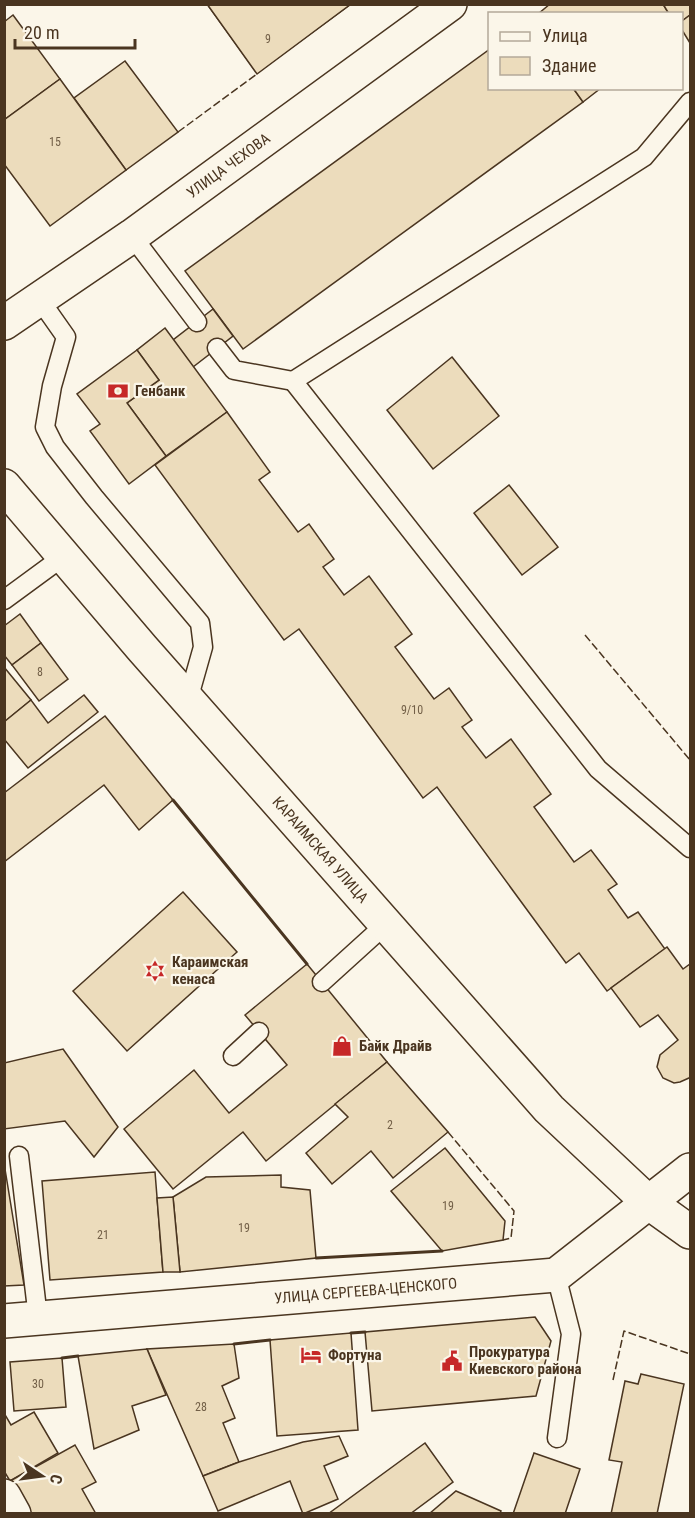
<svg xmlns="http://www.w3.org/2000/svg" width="695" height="1518" font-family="'Roboto Condensed',sans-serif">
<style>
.building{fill:#ecdcbc;stroke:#4a3520;stroke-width:1.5}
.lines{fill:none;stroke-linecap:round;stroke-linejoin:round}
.service-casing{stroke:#4a3520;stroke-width:21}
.minor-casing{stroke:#4a3520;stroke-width:36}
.secondary-casing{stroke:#4a3520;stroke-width:36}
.service{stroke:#fbf6e9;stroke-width:18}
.minor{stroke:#fbf6e9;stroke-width:33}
.secondary{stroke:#fbf6e9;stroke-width:33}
.fence{stroke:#4a3520;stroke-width:1.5;stroke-dasharray:8 3;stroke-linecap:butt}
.wall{stroke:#4a3520;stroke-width:3}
.labels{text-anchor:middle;stroke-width:4.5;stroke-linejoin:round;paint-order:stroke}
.number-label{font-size:12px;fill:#725f47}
.street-label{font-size:15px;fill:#4a3520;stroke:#fbf6e9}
.poi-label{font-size:15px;font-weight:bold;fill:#4a3520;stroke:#fbf6e9;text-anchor:start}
</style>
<rect width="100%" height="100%" fill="#fbf6e9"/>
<g class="building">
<path d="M207,4H351L257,73Z"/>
<path d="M207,4H351L257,74Z"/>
<path d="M550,4H663L669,14H538Z"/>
<path d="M663,4H690V15L682,21V14H669Z"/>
<path d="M13,15L60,79L4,120V22Z"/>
<path d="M690,15V43L682,30V21Z"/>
<path d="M490,49V88H573L583,102L243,349L185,271Z"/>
<path d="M125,61L178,132L126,170L74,98Z"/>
<path d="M60,79L126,170L50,226L4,164V120Z"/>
<path d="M573,88H601L583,102Z"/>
<path d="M213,309L233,336L193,367L173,340Z"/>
<path d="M165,328L227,412L166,456L127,403L159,380L137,350Z"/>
<path d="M137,350L159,380L127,403L166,456L129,484L90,431L100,424L77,394Z"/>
<path d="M452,357L499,416L433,469L387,410Z"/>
<path d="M227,412L270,472L259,480L298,532L309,524L334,559L323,567L344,595L369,576L412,634L395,647L434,699L449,688L472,720L462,727L486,758L511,739L551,794L534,807L574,862L591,850L617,884L608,890L628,918L638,912L665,949L607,991L579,953L566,963L437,787L423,798L299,629L284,640L155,465Z"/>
<path d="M509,485L558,547L522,575L474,513Z"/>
<path d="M20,614L41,643L12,665L4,655V626Z"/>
<path d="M41,643L68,679L39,701L12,665Z"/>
<path d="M4,667L31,700L4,722Z"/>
<path d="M84,695L98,712L28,768L4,739V722L31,700L48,723Z"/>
<path d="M105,716L173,800L139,830L104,785L4,862V793Z"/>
<path d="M183,892L237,952L127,1051L73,991Z"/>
<path d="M667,947L683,969L690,964V1079L689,1078L680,1082L674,1083L663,1078L657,1067L660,1055L678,1040L658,1015L640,1027L611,988Z"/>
<path d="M307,964L387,1062L266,1161L243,1132L173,1189L124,1129L194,1070L229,1113L287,1065L245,1015Z"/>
<path d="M63,1049L118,1127L94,1157L65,1121L4,1129V1063Z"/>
<path d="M387,1062L448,1132L393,1178L371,1151L332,1184L306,1153L348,1117L335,1104Z"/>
<path d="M445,1148L505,1221L503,1240L442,1251L391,1191Z"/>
<path d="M4,1163L24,1285L4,1286Z"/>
<path d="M155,1172L163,1272L50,1280L42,1181Z"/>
<path d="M281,1175V1187L310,1190L316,1258L180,1272L173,1197L206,1177Z"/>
<path d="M173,1197L180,1272H163L157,1198Z"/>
<path d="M535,1317L551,1341L536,1396L372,1411L365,1332Z"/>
<path d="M351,1333L358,1430L277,1436L270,1340Z"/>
<path d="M234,1344L239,1378L222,1386L235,1418L223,1423L239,1462L203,1476L147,1349Z"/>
<path d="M147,1349L166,1395L132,1406L139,1430L94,1449L78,1356Z"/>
<path d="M62,1358L66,1407L14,1411L10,1362Z"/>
<path d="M641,1374L684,1384L657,1514H611L622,1462L609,1460L625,1381L638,1384Z"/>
<path d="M34,1412L58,1453L10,1481L4,1471V1413L11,1425Z"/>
<path d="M339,1436L348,1456L324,1466L338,1499L303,1514L290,1481L218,1511L203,1476L239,1462L303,1442Z"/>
<path d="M425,1443L453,1482L410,1514H328Z"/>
<path d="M75,1445L96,1482L82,1489L96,1514H29L10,1481Z"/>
<path d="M534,1453L580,1469L565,1514H513Z"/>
<path d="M456,1491L501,1511L500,1514H429Z"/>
</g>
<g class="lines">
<g class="service-casing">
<g id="service">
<path d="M690,102L644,157L293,381L598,769L690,848"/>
<path d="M132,236L197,322"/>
<path d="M40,300L66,337L52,386L45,427L55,447L94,497L200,623L203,647L188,700"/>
<path d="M217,348L234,370L293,381"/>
<path d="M4,600L64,556"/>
<path d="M322,982L386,924"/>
<path d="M233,1056L259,1032"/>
<path d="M19,1156L38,1318"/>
<path d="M556,1275L571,1334L557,1438"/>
</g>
</g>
<g class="minor-casing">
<g id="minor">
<path id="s1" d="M4,1321L556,1275L690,1170"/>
<path d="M4,1496L14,1514"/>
</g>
</g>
<g class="secondary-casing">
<g id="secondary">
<path id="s2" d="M4,323L132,236L450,4"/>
<path id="s3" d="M4,486L142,648L549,1109L648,1202L690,1232"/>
</g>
</g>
<use href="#service" class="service"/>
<use href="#minor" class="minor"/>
<use href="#secondary" class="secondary"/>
<g class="fence">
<path d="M178,132L257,74"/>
<path d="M585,635L690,760"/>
<path d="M448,1132L514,1211L511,1238L503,1240"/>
<path d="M613,1380L624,1331L690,1354"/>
</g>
<g class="wall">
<path d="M173,800L307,964"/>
<path d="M316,1258L442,1251"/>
<path d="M351,1333L365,1332"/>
<path d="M234,1344L270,1340"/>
<path d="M62,1358L78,1356"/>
</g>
</g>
<defs>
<g id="bank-bare" transform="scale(1.62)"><path d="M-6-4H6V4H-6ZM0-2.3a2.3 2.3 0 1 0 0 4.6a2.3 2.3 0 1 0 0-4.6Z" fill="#c62828" stroke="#fbf6e9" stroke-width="2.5" paint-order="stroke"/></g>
<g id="synagogue-bare" transform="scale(1.62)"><path d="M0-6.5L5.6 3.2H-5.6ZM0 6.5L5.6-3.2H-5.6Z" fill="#c62828" stroke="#fbf6e9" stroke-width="2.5" paint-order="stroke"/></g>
<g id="shop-bare" transform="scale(1.62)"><path d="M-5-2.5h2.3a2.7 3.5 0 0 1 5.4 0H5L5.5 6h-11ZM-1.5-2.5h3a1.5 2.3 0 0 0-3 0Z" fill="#c62828" stroke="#fbf6e9" stroke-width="2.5" paint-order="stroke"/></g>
<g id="hotel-bare" transform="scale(1.62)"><path d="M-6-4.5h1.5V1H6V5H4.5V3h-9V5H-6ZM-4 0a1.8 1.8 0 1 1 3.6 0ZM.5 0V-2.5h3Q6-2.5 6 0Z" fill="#c62828" stroke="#fbf6e9" stroke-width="2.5" paint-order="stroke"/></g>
<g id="civic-bare" transform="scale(1.62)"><path d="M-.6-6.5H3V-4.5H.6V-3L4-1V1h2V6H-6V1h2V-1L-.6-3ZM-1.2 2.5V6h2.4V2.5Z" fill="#c62828" stroke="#fbf6e9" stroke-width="2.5" paint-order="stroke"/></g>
</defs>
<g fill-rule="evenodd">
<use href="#bank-bare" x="118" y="391"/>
<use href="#synagogue-bare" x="155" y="971"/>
<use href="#shop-bare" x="342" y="1046"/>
<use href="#hotel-bare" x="311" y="1355"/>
<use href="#civic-bare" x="452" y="1361"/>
</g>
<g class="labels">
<g class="number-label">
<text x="268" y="43">9</text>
<text x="55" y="146">15</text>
<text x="40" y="676">8</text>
<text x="412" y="714">9/10</text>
<text x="390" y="1129">2</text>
<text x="448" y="1210">19</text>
<text x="244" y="1232">19</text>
<text x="103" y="1239">21</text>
<text x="38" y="1388">30</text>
<text x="201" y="1411">28</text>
</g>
<g class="street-label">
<text dy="5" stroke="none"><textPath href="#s2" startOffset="274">УЛИЦА ЧЕХОВА</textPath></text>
<text dy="5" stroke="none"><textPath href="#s3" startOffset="482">КАРАИМСКАЯ УЛИЦА</textPath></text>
<text dy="5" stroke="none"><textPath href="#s1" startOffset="363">УЛИЦА СЕРГЕЕВА-ЦЕНСКОГО</textPath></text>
</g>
<g class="poi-label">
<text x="135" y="396">Генбанк</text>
<text x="172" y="967">Караимская<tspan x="172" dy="17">кенаса</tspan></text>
<text x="359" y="1051">Байк Драйв</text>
<text x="469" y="1357">Прокуратура<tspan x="469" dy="17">Киевского района</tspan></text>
<text x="328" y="1360">Фортуна</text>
</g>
</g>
<rect width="695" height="1518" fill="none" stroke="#4a3520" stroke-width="12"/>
<rect x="488" y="12" width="195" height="78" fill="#fbf6e9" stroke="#b4a999" stroke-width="1.5"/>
<rect x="500" y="32" width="30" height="9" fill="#fbf6e9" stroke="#b4a999" stroke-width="1.5"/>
<text x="542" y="42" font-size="18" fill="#4a3520">Улица</text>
<rect x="500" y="57" width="30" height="18" fill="#ecdcbc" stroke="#b4a999" stroke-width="1.5"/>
<text x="542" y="72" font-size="18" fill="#4a3520">Здание</text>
<g transform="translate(42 1476) rotate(103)" stroke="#fbf6e9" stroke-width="4.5" paint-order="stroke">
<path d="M0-4.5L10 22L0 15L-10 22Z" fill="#4a3520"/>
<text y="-9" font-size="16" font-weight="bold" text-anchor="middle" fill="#4a3520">С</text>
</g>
<path d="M15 39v9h120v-9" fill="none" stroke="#4a3520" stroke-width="3"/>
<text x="24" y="39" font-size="18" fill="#4a3520" stroke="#fbf6e9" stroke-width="4.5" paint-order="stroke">20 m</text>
</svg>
